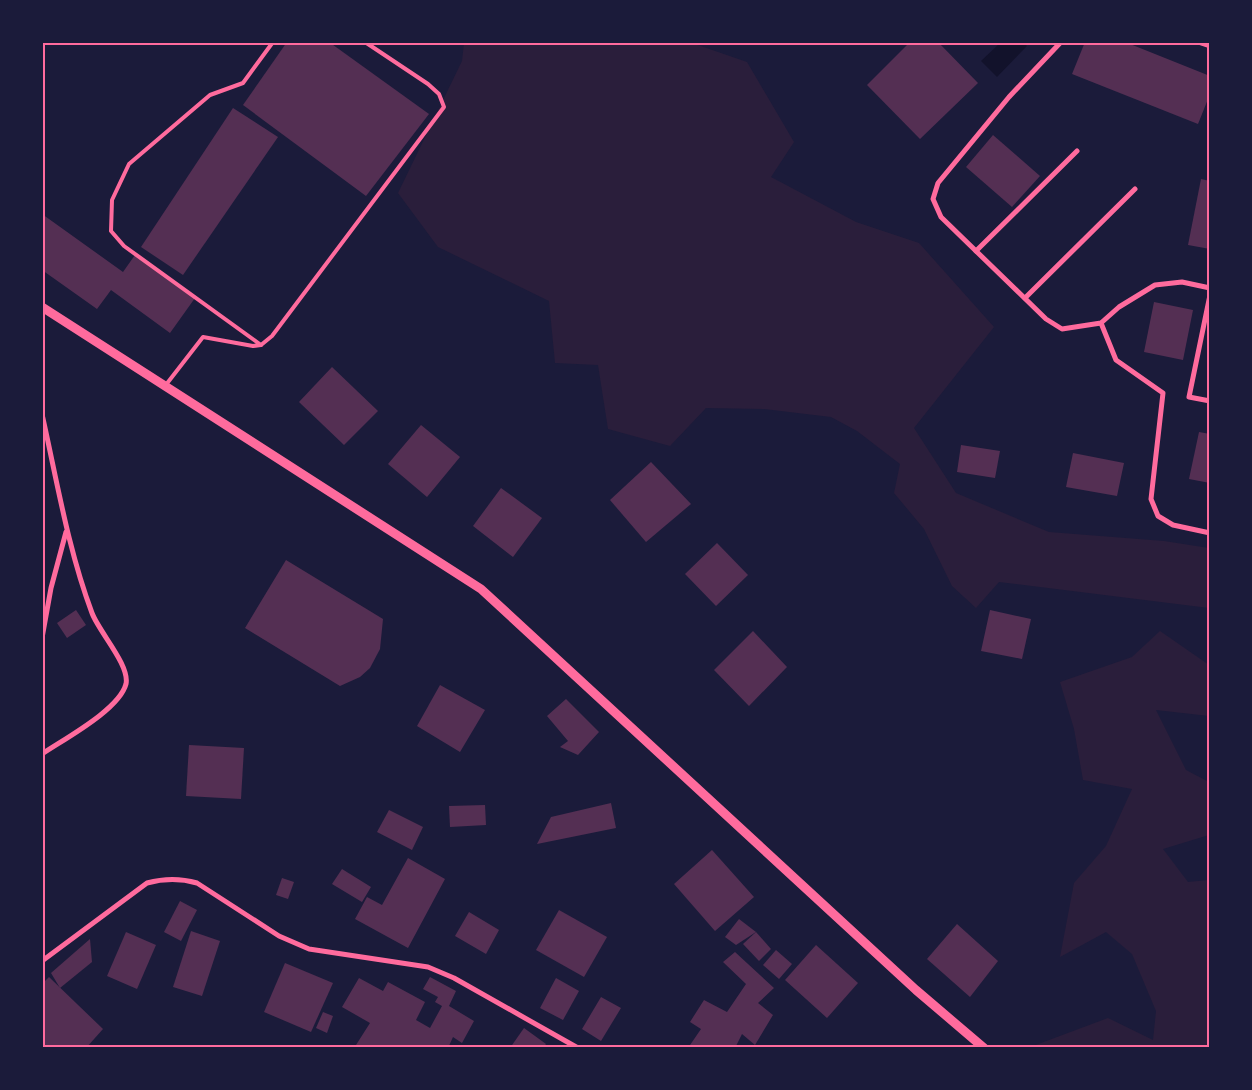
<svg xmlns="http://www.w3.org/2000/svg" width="1252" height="1090" font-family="'PT Sans',sans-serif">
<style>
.green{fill:#2a1e3b}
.water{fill:#12122b}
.building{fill:#542f53}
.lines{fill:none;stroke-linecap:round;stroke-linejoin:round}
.service{stroke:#ff6b9d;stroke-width:4}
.minor{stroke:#ff6b9d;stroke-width:5}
.tertiary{stroke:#ff6b9d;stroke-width:9}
.neatline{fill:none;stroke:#ff6b9d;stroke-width:2}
</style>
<rect width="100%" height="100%" fill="#1b1b3a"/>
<g class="green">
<path d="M464,43H692L747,62L794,142L771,177L856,222L919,243L994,327L914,428L956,493L1049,532L1164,541L1209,548V608L999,582L976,608L952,586L924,529L894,493L900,464L857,431L831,417L764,409L706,408L670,446L608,429L598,365L555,363L549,301L438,247L398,193L462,61Z"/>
<path d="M1160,631L1209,665V716L1156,710L1186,770L1209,782V835L1163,849L1188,882L1209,880V1047H1035L1033,1046L1108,1018L1153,1040L1156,1011L1132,954L1106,932L1060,957L1074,883L1106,846L1132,789L1083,780L1074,729L1060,682L1132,657Z"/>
</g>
<path class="water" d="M1000,43H1024L1027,46L997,77L981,61Z"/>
<g class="building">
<path d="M287,42H329L429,114L366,196L243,105Z"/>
<path d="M910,42H938L978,83L920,139L867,85Z"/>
<path d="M1085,42H1125L1210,76V94L1198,124L1072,74Z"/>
<path d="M233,108L278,137L183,275L141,247Z"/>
<path d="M993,135L1040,176L1012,207L966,167Z"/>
<path d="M1201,179L1210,181V249L1188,245Z"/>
<path d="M42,214L123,272L135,255L195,298L170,333L111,290L97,309L42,270Z"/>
<path d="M1154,302L1193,310L1183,360L1144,352Z"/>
<path d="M332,367L378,411L344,445L299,402Z"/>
<path d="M421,425L460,457L427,497L388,464Z"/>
<path d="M1199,432L1210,434V483L1189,479Z"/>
<path d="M961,445L1000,451L995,478L957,472Z"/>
<path d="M1073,453L1124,463L1117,496L1066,487Z"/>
<path d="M651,462L691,504L646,542L610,500Z"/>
<path d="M501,488L542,518L513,557L473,526Z"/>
<path d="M717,543L748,575L716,606L685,574Z"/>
<path d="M286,560L383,619L380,649L370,668L360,677L340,686L245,628Z"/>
<path d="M76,610L86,625L67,638L57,623Z"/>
<path d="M990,610L1031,619L1022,659L981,651Z"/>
<path d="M753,631L787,667L749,706L714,670Z"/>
<path d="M440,685L485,710L460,752L417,726Z"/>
<path d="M566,699L599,732L578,755L560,747L568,741L547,716Z"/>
<path d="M189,745L244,748L241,799L186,796Z"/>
<path d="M611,803L616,828L537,844L551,817Z"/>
<path d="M485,805L486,825L450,827L449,806Z"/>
<path d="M389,810L423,827L412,850L377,832Z"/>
<path d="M712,850L754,897L715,931L674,884Z"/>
<path d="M408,858L445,879L408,948L355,919L367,897L382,905Z"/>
<path d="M342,869L371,887L362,902L332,884Z"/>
<path d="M282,878L294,882L288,899L276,895Z"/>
<path d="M180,901L197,910L181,941L164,932Z"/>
<path d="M559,910L607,937L584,977L536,950Z"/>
<path d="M469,912L499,930L486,954L455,936Z"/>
<path d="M739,919L756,932L736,945L725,937Z"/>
<path d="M957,924L998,961L970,997L927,959Z"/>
<path d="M191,931L220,941L202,996L173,987Z"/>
<path d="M126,932L156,945L137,989L107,976Z"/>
<path d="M756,932L771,949L759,961L743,944Z"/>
<path d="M90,939L92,962L60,988L51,973Z"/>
<path d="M816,945L858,983L827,1018L785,980Z"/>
<path d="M776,950L792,964L779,979L763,965Z"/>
<path d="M735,952L774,988L758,1003L773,1015L755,1045L742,1034L735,1048H688L701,1029L690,1022L704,1000L727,1012L746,984L723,962Z"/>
<path d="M285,963L333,983L311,1032L264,1012Z"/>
<path d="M49,977L103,1029L86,1048H42V984Z"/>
<path d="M430,977L456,991L449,1006L474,1021L462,1043L453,1037L448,1048H360L356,1045L370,1023L342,1007L359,978L383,991L388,982L425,1002L416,1020L430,1028L442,1006L435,1002L438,997L423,989Z"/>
<path d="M556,978L579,991L563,1020L540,1008Z"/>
<path d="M601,997L621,1008L601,1041L582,1029Z"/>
<path d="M323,1012L333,1016L327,1033L316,1028Z"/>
<path d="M524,1028L546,1044L543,1048H510Z"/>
</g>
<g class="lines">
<g class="service">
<path d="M261,345L124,246L111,231L112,200L129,164L210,95L243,83L273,42"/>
<path d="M165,386L203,337L253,346L261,345L272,336L444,107L439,94L428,84L365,42"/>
</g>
<g class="minor">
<path d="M1061,42L1009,97L938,183L933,199L941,217L1046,319L1062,329L1101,323L1119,307L1155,285L1182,282L1210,288"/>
<path d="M1198,42L1210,46"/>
<path d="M976,251L1077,151"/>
<path d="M1210,295L1189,397L1210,401"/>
<path d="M1025,298L1135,189"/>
<path d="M1101,323L1116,360L1163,393L1151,499L1158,516L1173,525L1210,533"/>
<path d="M42,414C57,481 68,549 92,613C99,632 130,665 126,684C119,710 64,739 42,754"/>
<path d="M42,638L51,588L66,532"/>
<path d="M42,961L147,883C165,878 180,878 197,883L279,936L309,949L428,967L454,978L578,1048"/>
</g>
<path class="tertiary" d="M42,307L481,589L916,990L984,1048"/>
</g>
<rect width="1252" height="1090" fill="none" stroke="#1b1b3a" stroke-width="88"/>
<rect x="44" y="44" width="1164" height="1002" class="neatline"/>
</svg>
